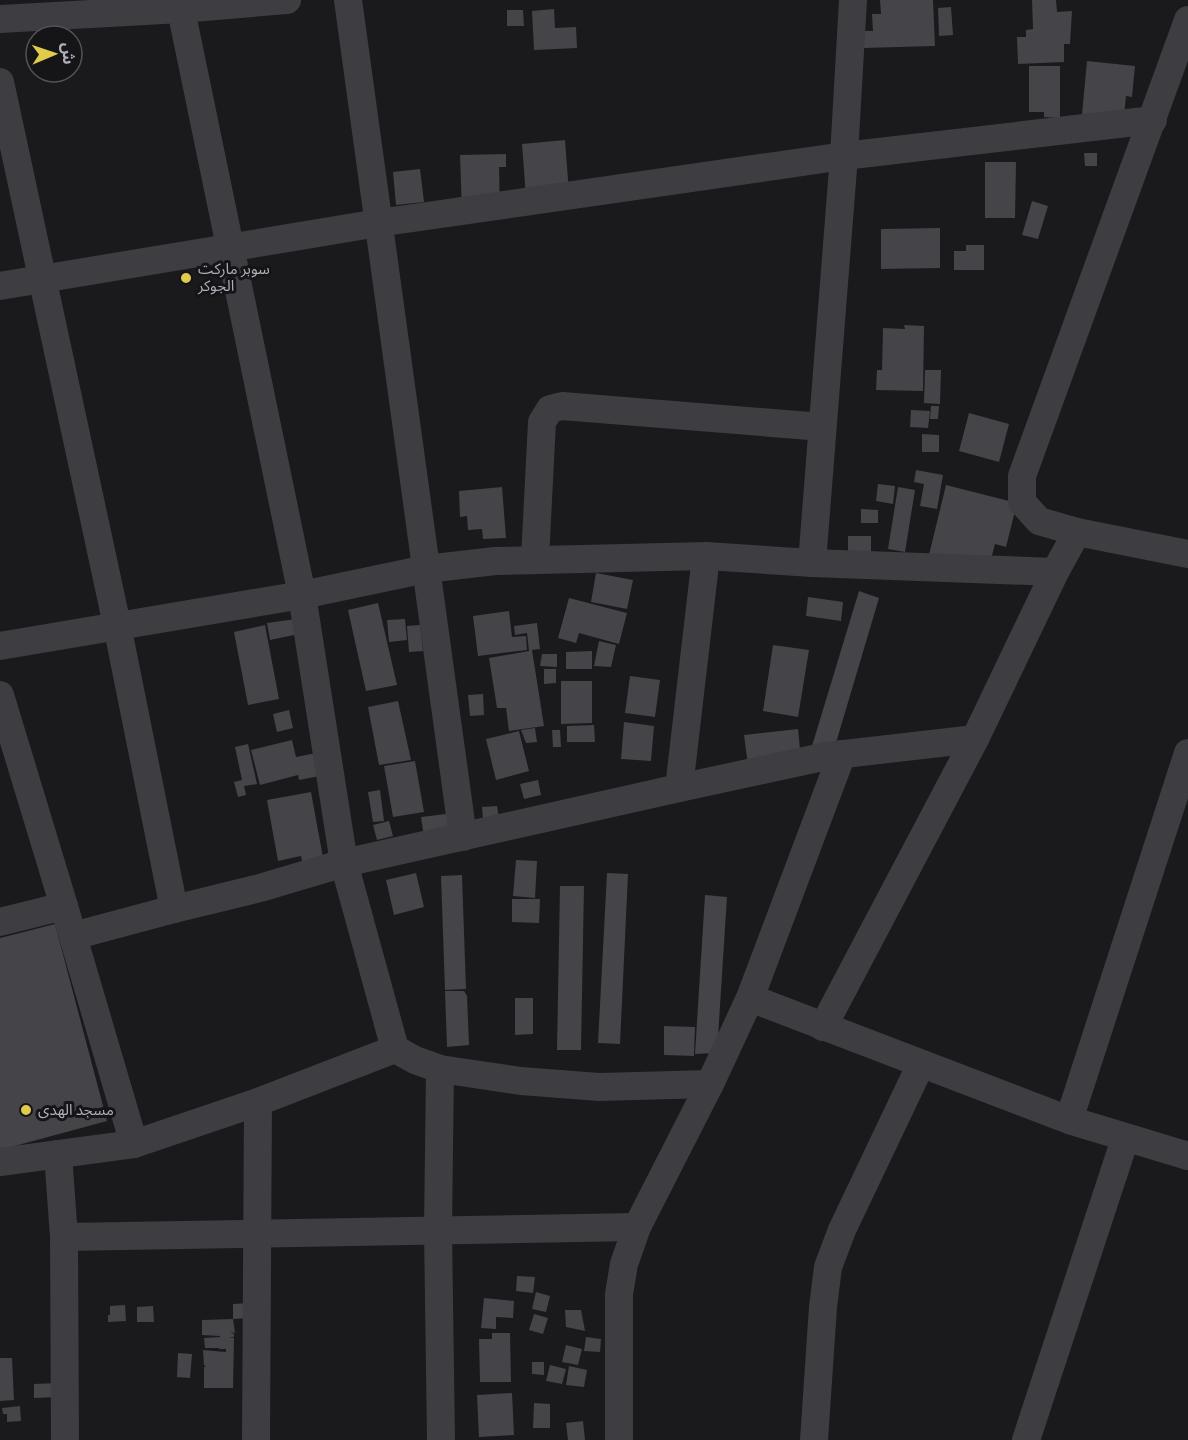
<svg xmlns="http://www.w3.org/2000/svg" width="1188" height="1440" font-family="'PT Sans Narrow','Noto Sans Arabic',sans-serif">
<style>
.building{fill:#444449}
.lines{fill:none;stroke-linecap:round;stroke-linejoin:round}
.minor{stroke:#3d3d42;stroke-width:28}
.poi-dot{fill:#e1cb4c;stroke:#151517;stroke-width:2}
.labels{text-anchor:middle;stroke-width:6;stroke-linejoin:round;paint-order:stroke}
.poi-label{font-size:15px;fill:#adafba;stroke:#151517;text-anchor:start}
</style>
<rect width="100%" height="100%" fill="#1a1a1c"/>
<g class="building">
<path d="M880,0H933L935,46L864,48L863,31H873L872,14H881Z"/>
<path d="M1032,0H1056L1057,12L1072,11L1070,44H1064V62L1018,64L1017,37H1026V30L1033,29Z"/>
<path d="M951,7L953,35L939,36L938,8Z"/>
<path d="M554,9L555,28L576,27L577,48L534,50L532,11Z"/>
<path d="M507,10H523L524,26H507Z"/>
<path d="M1087,61L1135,66L1132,97L1126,96L1124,116L1081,125Z"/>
<path d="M1029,66H1060V118L1044,117V112H1029Z"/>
<path d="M565,140L570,206L527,210L522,144Z"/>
<path d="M1084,153H1097V166H1085Z"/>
<path d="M506,154V167H499L500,211L462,212L460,155Z"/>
<path d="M985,162H1016L1015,218H985Z"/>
<path d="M420,169L424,202L396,205L393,172Z"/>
<path d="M1032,201L1048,206L1038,239L1022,235Z"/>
<path d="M940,228V268L881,269V229Z"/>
<path d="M966,245H984V270H954V251H966Z"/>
<path d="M904,325L924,326L923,391L876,390L877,370H882L883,328L905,329Z"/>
<path d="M925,370H941L940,404L924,403Z"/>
<path d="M931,406H939L938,419H930Z"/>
<path d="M911,410L930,411L928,428L910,427Z"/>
<path d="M969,413L1009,424L999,462L959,451Z"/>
<path d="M922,434L939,435V452H922Z"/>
<path d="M916,470L943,475L937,509L920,506L924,484L914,482Z"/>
<path d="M878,484L895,486L893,504L876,501Z"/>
<path d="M946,485L1017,503L1006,547L995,544L987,574L928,559Z"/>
<path d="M502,487L506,538L483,539L482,529L468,530L467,516L460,517L459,491Z"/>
<path d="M898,487L915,490L905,552L888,549Z"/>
<path d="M861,509L878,510V523H861Z"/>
<rect x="848" y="536" width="23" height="18"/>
<path d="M596,573L633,580L627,609L591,602Z"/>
<path d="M859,591L879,598L833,753L812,746Z"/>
<path d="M808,597L843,602L841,621L806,616Z"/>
<path d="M569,598L627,613L619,644L579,633L576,643L558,638Z"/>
<path d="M378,603L397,685L366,691L348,610Z"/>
<path d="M509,611L512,637L526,636L527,650L478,656L473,616Z"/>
<path d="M296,619L299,634L270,640L267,623Z"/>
<path d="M405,619L407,640L389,642L387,620Z"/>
<path d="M537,623L540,649L532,650L544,726L509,731L506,708H497L489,658L529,651L527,633L515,635L514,626Z"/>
<path d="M265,625L279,699L248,705L234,632Z"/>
<path d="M420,625L423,651L409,652L407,626Z"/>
<path d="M599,641L616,645L611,667L594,666Z"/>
<path d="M773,645L809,650L798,717L763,711Z"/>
<path d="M592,651V669H566V652Z"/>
<path d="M542,654H557V667L540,666Z"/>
<path d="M544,669H556V683L544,684Z"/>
<path d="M630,676L660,680L655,717L625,713Z"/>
<path d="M561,681H592V723L561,724Z"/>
<path d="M483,694L484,715L470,716L468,695Z"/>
<path d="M398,701L411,760L379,765L368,707Z"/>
<path d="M289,710L293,728L277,732L273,714Z"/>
<path d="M624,722L654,726L651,761L621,759Z"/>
<path d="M594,725L595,742H567V726Z"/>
<path d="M535,728L537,742L526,743L521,730Z"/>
<path d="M798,729L801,760L748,765L744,735Z"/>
<path d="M552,730H560L561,747H553Z"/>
<path d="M519,731L529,771L496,780L486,739Z"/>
<path d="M292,740L296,757L321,752L325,775L299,780L298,775L260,785L251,750Z"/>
<path d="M248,744L257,784L244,786L246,795L238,797L234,782L242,780L235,747Z"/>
<path d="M415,761L424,812L393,817L384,766Z"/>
<path d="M538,780L541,795L524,799L520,784Z"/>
<path d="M380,790L384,821L373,822L368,792Z"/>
<path d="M311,792L324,863L303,866L301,856L278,861L267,800Z"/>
<path d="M497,806L499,818L483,819L482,807Z"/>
<path d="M446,814L451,833L424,837L421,817Z"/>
<path d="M389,821L393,836L377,840L373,825Z"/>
<path d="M516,860L537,861L535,898L513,896Z"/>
<path d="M416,873L424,907L394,915L386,880Z"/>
<path d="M607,873L628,874L620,1044L598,1043Z"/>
<path d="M462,875L466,989L445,990L441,876Z"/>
<path d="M560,886H584L581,1050H557Z"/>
<path d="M705,895L727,897L717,1053L695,1054Z"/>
<path d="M512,899H540L539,923L512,922Z"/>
<path d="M55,924L107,1121L0,1150V938Z"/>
<path d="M445,991H464L467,996L469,1045L447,1047Z"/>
<path d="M515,998H533V1034L515,1035Z"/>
<path d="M664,1026L695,1027L694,1056L664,1055Z"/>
<path d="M517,1276L535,1277L533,1293L516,1291Z"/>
<path d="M536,1292L550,1296L546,1312L532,1309Z"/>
<path d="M484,1298L514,1301L513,1318L496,1317V1329L481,1328Z"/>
<path d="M250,1303L251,1318L233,1319V1304Z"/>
<path d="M125,1305L126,1321L108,1322V1315H110V1306Z"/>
<path d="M153,1306L154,1322H137V1307Z"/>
<path d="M565,1310H581L585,1331L566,1327Z"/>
<path d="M534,1314L548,1318L543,1334L529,1330Z"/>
<path d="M233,1319L235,1333L230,1332L234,1334V1337H229L234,1338L233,1388H204V1367H206L204,1365L203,1350L226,1352V1349H219V1348H205L204,1338L220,1337V1336L202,1335V1320Z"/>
<path d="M492,1333H510L511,1382H480L479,1339H492Z"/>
<path d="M586,1337L601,1339L600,1352L584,1351Z"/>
<path d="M566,1345L582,1349L578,1365L562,1362Z"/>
<path d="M178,1353L192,1354L190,1378L177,1377Z"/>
<path d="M0,1358H12L14,1400L0,1401Z"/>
<path d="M532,1362H544V1375L532,1374Z"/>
<path d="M550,1365L566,1369L562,1384L546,1381Z"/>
<path d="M569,1366L587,1370L584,1387L566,1385Z"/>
<path d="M59,1383V1397L34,1398V1384Z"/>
<path d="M512,1393L514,1435L479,1437L477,1395Z"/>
<path d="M534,1403L550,1404V1428H533Z"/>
<path d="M20,1406L21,1421L7,1422V1414H3L2,1408Z"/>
<path d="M583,1421L585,1440H568L566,1423Z"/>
</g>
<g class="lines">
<g class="minor">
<path d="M179,0L302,595L344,863L395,1049"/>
<path d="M348,0L463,837"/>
<path d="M0,19L181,9L287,0"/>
<path d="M1188,20L1022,476V502L1039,521L1077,532L1188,554"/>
<path d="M0,82L117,625L174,909"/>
<path d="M0,286L378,223L844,156L1153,120"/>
<path d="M535,559L542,422L550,409L562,406L822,427"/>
<path d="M812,563L844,156L853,0"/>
<path d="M0,646L302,595L426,569L495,561L706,556L812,563L1055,572"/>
<path d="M0,695L64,906L134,1144"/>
<path d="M679,788L706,556"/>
<path d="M0,922L64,906"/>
<path d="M73,936L174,909L260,888L344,863L679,788L827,756L975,739"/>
<path d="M750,998L1069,1120L1188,1156"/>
<path d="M823,1027L975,739L1055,572L1077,532"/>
<path d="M440,1069L438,1230L441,1440"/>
<path d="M1069,1120L1188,753"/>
<path d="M58,1154L64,1237L65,1440"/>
<path d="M0,1162L134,1144L258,1102L395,1049L415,1060L440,1069L521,1081L599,1087L710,1084"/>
<path d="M64,1237L637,1227"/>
<path d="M256,1440L258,1102"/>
<path d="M619,1440V1294L624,1264L637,1227L710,1084L750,998L842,754"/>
<path d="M814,1440L823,1307L828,1267L842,1230L921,1064"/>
<path d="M1026,1440L1125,1139"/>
</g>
</g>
<g class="poi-dot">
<circle cx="186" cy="278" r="6"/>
<circle cx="26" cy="1110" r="6"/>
</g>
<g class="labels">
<g class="poi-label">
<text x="198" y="274">سوبر ماركت<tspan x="198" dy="17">الجوكر</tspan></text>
<text x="38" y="1115">مسجد الهدى</text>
</g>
</g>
<g transform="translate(54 54) rotate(88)"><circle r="28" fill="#151517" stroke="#525358" stroke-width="1.5"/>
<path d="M0-4.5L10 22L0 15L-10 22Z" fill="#e1cb4c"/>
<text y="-9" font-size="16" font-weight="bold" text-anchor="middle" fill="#adafba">ش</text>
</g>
</svg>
